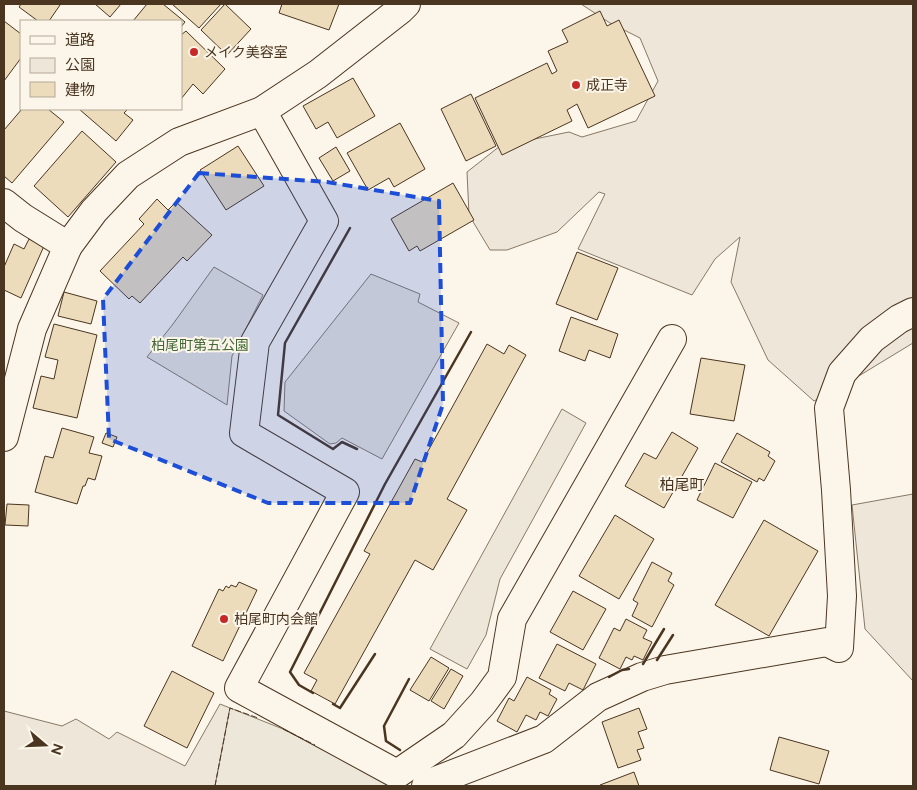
<svg xmlns="http://www.w3.org/2000/svg" width="917" height="790" font-family="Figtree,'Noto Sans JP',sans-serif">
<style>
.green{fill:#ede6d9;stroke:#887966}
.parking{fill:#ede7d9;stroke:#887966}
.building{fill:#ecdcbc;stroke:#4a3520}
.lines{fill:none;stroke-linecap:round;stroke-linejoin:round}
.street-casing{stroke:#4a3520;stroke-width:30}
.street{stroke:#fbf6e9;stroke-width:28}
.fence{stroke:#4a3520;stroke-width:1;stroke-dasharray:6 2.5;stroke-linecap:butt}
.wall{stroke:#4a3520;stroke-width:2.5}
.marked{fill:#1d4ed8;fill-opacity:0.2;stroke:#1d4ed8;stroke-width:4;stroke-dasharray:10 6;stroke-linejoin:round}
.poi-dot{fill:#c62828;stroke:#fbf6e9;stroke-width:2}
.labels{text-anchor:middle;stroke-width:4;stroke-linejoin:round;paint-order:stroke}
.poi-label{font-size:14px;fill:#4a3520;stroke:#fbf6e9;text-anchor:start}
.park-label{font-size:14px;fill:#436837;stroke:#fbf6e9}
.neighbourhood-label{font-size:15px;fill:#4a3520;stroke:#fbf6e9}
</style>
<rect width="100%" height="100%" fill="#fbf6e9"/>
<g class="green">
<path d="M581,4H913V343L839,388L814,401L768,360L731,282L740,237L715,259L692,295L578,249L605,194L599,192L557,232L507,250H490L469,215L467,172L500,146L569,132L582,137L636,121L658,81L640,38L610,23Z"/>
<path d="M214,267L263,295L232,356L227,405L147,357L173,324Z"/>
<path d="M371,274L420,294L418,302L459,323L382,459L342,438L336,443L330,444L284,411L285,382Z"/>
<path d="M913,494V681L865,629L852,505Z"/>
<path d="M220,704L230,708L215,786H4V711L62,726L76,719L109,739L117,732L185,766Z"/>
</g>
<g class="parking">
<path d="M562,409L586,423L500,579L486,635L467,669L430,649Z"/>
<path d="M230,708L283,729L382,780L389,786H215Z"/>
</g>
<g class="building">
<path d="M21,4H58L60,5L49,21H38L19,7Z"/>
<path d="M95,4H121L110,17Z"/>
<path d="M147,4H163L185,22L181,27V21H133Z"/>
<path d="M172,4H221L199,28Z"/>
<path d="M225,4L251,29L227,55L201,30Z"/>
<path d="M282,4H339L329,30L279,13Z"/>
<path d="M600,11L607,26L619,20L655,96L588,128L577,104L567,110L572,121L502,155L475,98L547,63L552,74L557,71L548,51L568,42L562,30Z"/>
<path d="M4,21L21,34V58L4,81Z"/>
<path d="M186,31L225,69L203,94L193,84L181,99V35Z"/>
<path d="M353,78L375,116L337,138L328,122L316,129L303,106Z"/>
<path d="M471,94L496,146L466,161L441,109Z"/>
<path d="M22,109H48L64,122L12,183L4,176V130Z"/>
<path d="M79,109H128L124,113L133,120L116,141Z"/>
<path d="M400,123L425,169L394,187L389,178L368,190L347,153Z"/>
<path d="M82,131L116,162L68,217L34,186Z"/>
<path d="M238,146L264,186L226,210L200,170Z"/>
<path d="M336,147L350,171L333,181L319,158Z"/>
<path d="M453,183L474,220L420,251L417,246L409,251L391,219Z"/>
<path d="M157,199L168,210L176,202L212,235L187,261L183,257L140,303L132,296L129,299L100,271L144,224L139,219Z"/>
<path d="M29,239L44,246L21,298L4,290V267L14,244L24,249Z"/>
<path d="M577,252L618,268L597,320L556,304Z"/>
<path d="M64,292L97,301L91,324L58,316Z"/>
<path d="M571,317L618,334L610,358L589,350L585,361L559,351Z"/>
<path d="M54,324L97,335L77,418L33,408L41,376L54,379L58,360L45,357Z"/>
<path d="M487,344L504,354L509,345L526,355L447,499L467,510L433,570L415,560L335,704L311,691L317,680L304,673L370,554L364,551L415,459L422,462Z"/>
<path d="M701,358L745,365L734,421L690,414Z"/>
<path d="M62,428L94,437L89,453L102,456L95,480L88,478L85,486H83L77,504L35,492L45,456L53,458Z"/>
<path d="M672,432L698,448L664,508L625,486L644,453L656,459Z"/>
<path d="M106,433L117,437L113,447L102,443Z"/>
<path d="M737,433L770,452L768,456L775,461L764,481L759,478L757,482L721,462Z"/>
<path d="M715,463L752,482L733,518L697,500Z"/>
<path d="M7,504L29,505L28,526L5,525Z"/>
<path d="M615,515L654,539L619,599L579,576Z"/>
<path d="M764,520L818,551L769,636L715,605Z"/>
<path d="M652,562L672,573L668,581L674,585L652,627L632,616L638,603L633,600Z"/>
<path d="M239,582L257,590L223,661L192,646L219,589L223,591L226,586L229,588L231,585L236,587Z"/>
<path d="M573,591L606,609L583,650L550,632Z"/>
<path d="M626,619L647,630L643,638L652,642L643,660L634,656L632,660L626,657L620,669L599,658L614,628L620,631Z"/>
<path d="M557,644L596,664L583,690L569,683L565,691L539,678Z"/>
<path d="M431,657L449,668L429,701L410,690Z"/>
<path d="M451,669L463,676L444,709L431,701Z"/>
<path d="M172,671L214,693L187,748L144,726Z"/>
<path d="M527,677L551,690L549,694L557,699L548,716L540,712L536,720L526,715L517,732L497,721L509,698L514,701Z"/>
<path d="M639,708L647,729L638,732L644,748L637,750L641,760L618,768L602,722Z"/>
<path d="M779,737L829,751L819,784L770,770Z"/>
<path d="M634,772L639,786H600V785Z"/>
</g>
<g class="lines">
<g class="street-casing">
<g id="street">
<path d="M262,111L324,221L255,342L244,433L345,492L239,688L397,774L454,735L483,703L502,677L512,619L672,339"/>
<path d="M4,203L23,218L68,246"/>
<path d="M4,437L32,329L68,246L94,211L128,175L179,142L262,111L318,74L400,10L406,4"/>
<path d="M426,786L430,783L544,739L598,697L642,677L665,670L827,642L839,648L842,596L836,490L829,408L842,373L872,339L899,319L913,312"/>
</g>
</g>
<use href="#street" class="street"/>
<g class="fence">
<path d="M283,729L315,745"/>
<path d="M215,786L230,708L258,718"/>
</g>
<g class="wall">
<path d="M350,228L285,343L278,415L333,449L342,442L357,449"/>
<path d="M657,660L673,635"/>
<path d="M643,664L664,629"/>
<path d="M609,677L622,670L629,669"/>
<path d="M313,693L299,685L290,672L385,484L471,332"/>
<path d="M333,704L340,708L375,654"/>
<path d="M400,750L386,741L384,726L409,679"/>
</g>
</g>
<path class="marked" d="M199,173L327,182L439,201L443,404L410,503H268L109,439L103,299Z"/>
<g class="poi-dot">
<circle cx="194" cy="52" r="5"/>
<circle cx="576" cy="85" r="5"/>
<circle cx="224" cy="619" r="5"/>
</g>
<g class="labels">
<g class="poi-label">
<text x="204" y="57">メイク美容室</text>
<text x="586" y="90">成正寺</text>
<text x="234" y="624">柏尾町内会館</text>
</g>
<g class="park-label">
<text x="200" y="350">柏尾町第五公園</text>
</g>
<g class="neighbourhood-label">
<text x="682" y="490">柏尾町</text>
</g>
</g>
<rect width="917" height="790" fill="none" stroke="#4a3520" stroke-width="10"/>
<rect x="20" y="20" width="162" height="90" fill="#fbf6e9" stroke="#b4a999"/>
<rect x="30" y="36" width="25" height="8" fill="#fbf6e9" stroke="#b4a999"/>
<text x="65" y="45" font-size="15" fill="#4a3520">道路</text>
<rect x="30" y="58" width="25" height="15" fill="#ede6d9" stroke="#b4a999"/>
<text x="65" y="70" font-size="15" fill="#4a3520">公園</text>
<rect x="30" y="82" width="25" height="15" fill="#ecdcbc" stroke="#b4a999"/>
<text x="65" y="95" font-size="15" fill="#4a3520">建物</text>
<g transform="translate(45 745) rotate(109)" stroke="#fbf6e9" stroke-width="4" paint-order="stroke">
<path d="M0-4L9 19L0 12L-9 19Z" fill="#4a3520"/>
<text y="-8" font-size="14" font-weight="bold" text-anchor="middle" fill="#4a3520">N</text>
</g>
</svg>
